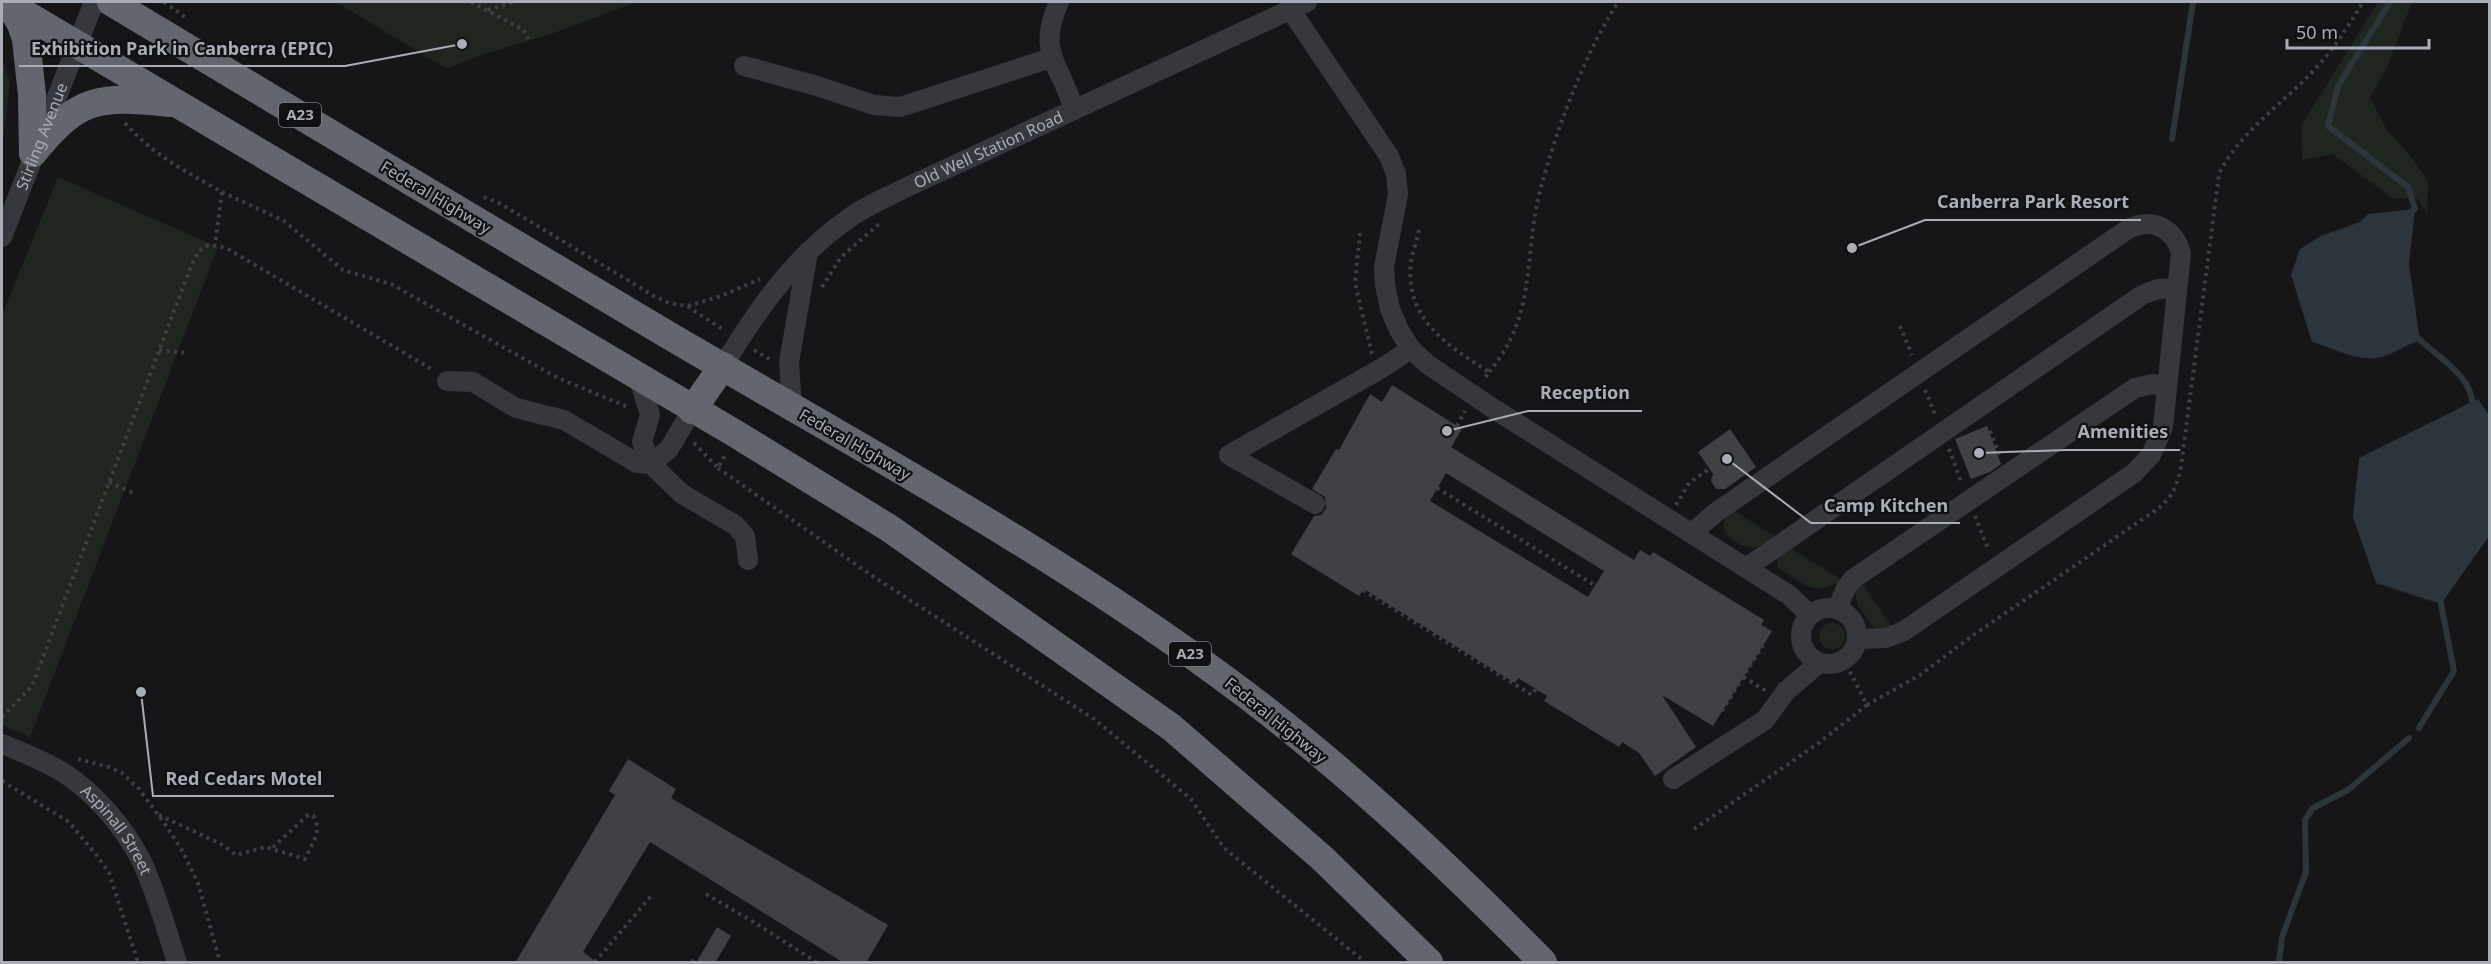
<svg xmlns="http://www.w3.org/2000/svg" width="2491" height="964" font-family="'Noto Sans',sans-serif">
<style>
.green{fill:#1e261f}
.water{fill:#2c353c}
.lines{fill:none;stroke-linecap:round;stroke-linejoin:round}
.stream{stroke:#2c353c;stroke-width:6}
.building{fill:#404145;fill-rule:evenodd}
.path{stroke:#3d3f44;stroke-width:4;stroke-dasharray:3 4.5;stroke-linecap:butt}
.minor{stroke:#37383d;stroke-width:20}
.highway{stroke:#63666e;stroke-width:28}
.labels{text-anchor:middle;stroke-width:4.5;stroke-linejoin:round;paint-order:stroke}
.shield{fill:#111113;stroke:#7b7e86;stroke-width:1.5}
.shield-label{font-size:15px;font-weight:bold;fill:#a8adb8}
.street-label{font-size:16px;fill:#a8adb8;stroke:#111113}
.leader{fill:none;stroke:#a8adb8;stroke-width:2}
.callout-dot{fill:#a8adb8;stroke:#111113;stroke-width:2}
.callout-label{font-size:18px;text-anchor:middle;font-weight:bold;fill:#a8adb8;stroke:#111113;stroke-width:4.5;stroke-linejoin:round;paint-order:stroke}
</style>
<rect width="100%" height="100%" fill="#161618"/>
<g class="green">
<path d="M336,2H637L551,34L481,55L447,69Z"/>
<path d="M2378,2H2412L2386,70L2370,98L2387,130L2408,153L2428,181L2427,214L2418,199L2392,198L2333,154L2302,160L2301,126Z"/>
<path d="M2,58L10,83L2,148Z"/>
<path d="M58,177L218,247L30,737L2,725V315Z"/>
<path d="M1733,510L1778,538L1754,548L1741,545L1725,534C1722,524 1723,516 1733,510Z"/>
<path d="M1789,547L1842,580C1813,598 1805,584 1778,568L1777,558Z"/>
<path d="M1862,583L1894,630L1877,632L1858,606L1855,593Z"/>
<circle cx="1832" cy="636" r="13"/>
</g>
<g class="water">
<path d="M2415,209L2409,264L2420,341C2407,344 2397,352 2385,356C2359,364 2337,349 2312,342L2291,275L2300,249L2321,236L2360,222L2368,214Z"/>
<path d="M2478,399L2489,415V536L2441,604L2376,583L2353,517L2359,458Z"/>
</g>
<g class="lines">
<g class="stream">
<path d="M2390,2L2338,86L2328,126L2408,187L2415,209L2410,212"/>
<path d="M2172,139L2193,2"/>
<path d="M2416,336C2436,357 2473,374 2473,408"/>
<path d="M2419,728L2454,671L2441,604V596"/>
<path d="M2279,962L2282,937L2306,872L2305,820L2313,808L2348,790L2409,738"/>
</g>
</g>
<g class="building">
<path d="M1392,385L1462,429L1451,447L1634,560L1640,550L1650,556L1653,552L1764,620L1761,625L1772,631L1713,726L1662,695L1696,747L1655,776L1639,753L1622,742L1619,747L1544,701L1547,696L1518,678L1515,683L1364,589L1359,596L1291,554L1314,516L1321,515L1326,509L1325,497L1312,489L1336,449L1339,450L1370,394L1382,402ZM1446,473L1604,571L1588,597L1430,501Z"/>
<path d="M1987,426L2001,464L1990,472L1971,479L1955,439Z"/>
<path d="M1730,429L1756,467L1725,489H1716L1711,481L1713,474L1698,452Z"/>
<path d="M628,759L676,789L671,798L888,925L866,963H844L650,842L583,952L598,963H515L615,795L609,791Z"/>
<path d="M717,927L731,936L715,963H696Z"/>
</g>
<g class="lines">
<g class="path">
<path d="M164,2L185,17"/>
<path d="M471,2L524,30L528,39"/>
<path d="M488,10L514,2"/>
<path d="M125,123C153,155 185,171 222,192L215,245"/>
<path d="M222,192L284,221L343,270L391,284L558,378L628,407"/>
<path d="M484,197L501,204L654,296L669,303L687,306L725,331"/>
<path d="M1419,230C1417,240 1413,251 1411,261C1404,319 1447,345 1489,372L1483,381"/>
<path d="M1360,233L1355,283L1372,354"/>
<path d="M822,287L841,257L879,224"/>
<path d="M688,306L721,296L760,279"/>
<path d="M1900,326L1912,355"/>
<path d="M159,350L187,353"/>
<path d="M754,350L771,360"/>
<path d="M1489,372C1538,313 1523,258 1540,191C1556,130 1584,55 1618,2"/>
<path d="M1925,390L1936,417"/>
<path d="M1457,426L1465,411"/>
<path d="M1990,431L2001,459"/>
<path d="M694,443L718,468L725,455"/>
<path d="M1949,449L1962,484"/>
<path d="M718,468L871,575L1094,719L1191,799L1224,848L1365,962"/>
<path d="M109,482L133,493"/>
<path d="M1437,488L1766,691"/>
<path d="M1676,505L1689,483L1709,469"/>
<path d="M1975,516L1989,551"/>
<path d="M1363,590L1532,695L1598,587"/>
<path d="M1562,646L1658,705L1644,729L1657,743"/>
<path d="M1867,705L1920,675L1972,636L2156,510C2172,499 2177,485 2181,467L2219,174C2240,131 2283,104 2315,69C2334,49 2349,25 2363,2"/>
<path d="M1722,711L1763,645"/>
<path d="M2,717L32,686L191,266C201,246 204,241 228,249L433,370"/>
<path d="M78,759L109,767L122,773L139,789L167,827L183,852L198,883L220,962"/>
<path d="M2,781L69,822L98,857L109,873L138,962"/>
<path d="M159,815L221,844L236,855L265,847L305,859C312,844 323,830 313,816L308,815L271,849"/>
<path d="M1694,829L1816,745L1867,705L1844,660"/>
<path d="M706,894L757,924L816,962"/>
<path d="M595,962L651,896"/>
<path d="M692,962L695,959"/>
</g>
<g class="minor">
<path d="M1059,2C1036,54 1060,62 1074,110"/>
<path d="M1290,9L1389,156L1396,174L1398,194L1384,267L1385,285L1390,309L1399,330L1411,349L1427,364L1491,407L1789,595L1810,615"/>
<path d="M744,66L817,86L874,105L900,107L1051,58"/>
<path id="s1" d="M2,237L94,2"/>
<path id="s2" d="M723,366C757,311 793,257 848,219C865,206 886,198 905,188L1307,2"/>
<path d="M639,378L650,415L642,442L651,464L682,494L735,525L745,536L748,560"/>
<path d="M447,381L473,382L516,408L564,420L637,463L651,464L669,449L692,410"/>
<path d="M792,407L789,362L808,252"/>
<path d="M1315,504L1229,455L1382,368L1411,349"/>
<path d="M1692,533L1715,513L2128,229C2152,217 2174,228 2181,253L2163,427L2151,455L2134,473L1904,631L1886,638L1857,639"/>
<path d="M1746,568L2142,295L2158,289L2177,288"/>
<circle cx="1829" cy="636" r="28"/>
<path d="M1837,609L1846,588L1853,579L2135,388L2152,384L2167,386"/>
<path id="s3" d="M2,744C22,752 45,761 64,773C96,794 125,828 142,862C157,894 166,929 177,962"/>
<path d="M1673,779L1765,720L1786,691L1819,663"/>
</g>
<g class="highway">
<path d="M5,2L736,434L889,528L1171,727L1322,858L1429,962"/>
<path d="M111,2C295,112 478,223 663,332C850,442 1043,546 1218,674C1335,759 1441,859 1543,962"/>
<path d="M9,4L21,24L26,39L32,95L33,153"/>
<path d="M33,153C79,96 99,96 170,103"/>
<path d="M692,410L723,366"/>
</g>
</g>
<g class="labels">
<g class="shield">
<rect x="279" y="103" width="42" height="24" rx="4.5"/>
<rect x="1169" y="642" width="42" height="24" rx="4.5"/>
</g>
<g class="shield-label">
<text x="300" y="120">A23</text>
<text x="1190" y="659">A23</text>
</g>
<g class="street-label">
<text dy="6" stroke="none"><textPath href="#s1" startOffset="108">Stirling Avenue</textPath></text>
<text dy="6" stroke="none"><textPath href="#s2" startOffset="351">Old Well Station Road</textPath></text>
<text transform="translate(436 197) rotate(31)" y="6">Federal Highway</text>
<text transform="translate(855 444) rotate(30)" y="6">Federal Highway</text>
<text transform="translate(1276 720) rotate(39)" y="6">Federal Highway</text>
<text dy="6" stroke="none"><textPath href="#s3" startOffset="147">Aspinall Street</textPath></text>
</g>
</g>
<path class="leader" d="M462 44L345 66H19M1852 248L1925 220H2141M1447 431L1528 411H1642M1979 453L2066 450H2180M1727 459L1811 523H1960M141 692L153 796H334"/>
<g class="callout-dot">
<circle cx="462" cy="44" r="6"/>
<circle cx="1852" cy="248" r="6"/>
<circle cx="1447" cy="431" r="6"/>
<circle cx="1979" cy="453" r="6"/>
<circle cx="1727" cy="459" r="6"/>
<circle cx="141" cy="692" r="6"/>
</g>
<g class="callout-label">
<text x="182" y="55">Exhibition Park in Canberra (EPIC)</text>
<text x="2033" y="208">Canberra Park Resort</text>
<text x="1585" y="399">Reception</text>
<text x="2123" y="438">Amenities</text>
<text x="1886" y="512">Camp Kitchen</text>
<text x="244" y="785">Red Cedars Motel</text>
</g>
<rect width="2491" height="964" fill="none" stroke="#a8adb8" stroke-width="6"/>
<path d="M2287 39v9h142v-9" fill="none" stroke="#a8adb8" stroke-width="3"/>
<text x="2296" y="39" font-size="18" fill="#a8adb8" stroke="#111113" stroke-width="4.5" paint-order="stroke">50 m</text>
</svg>
